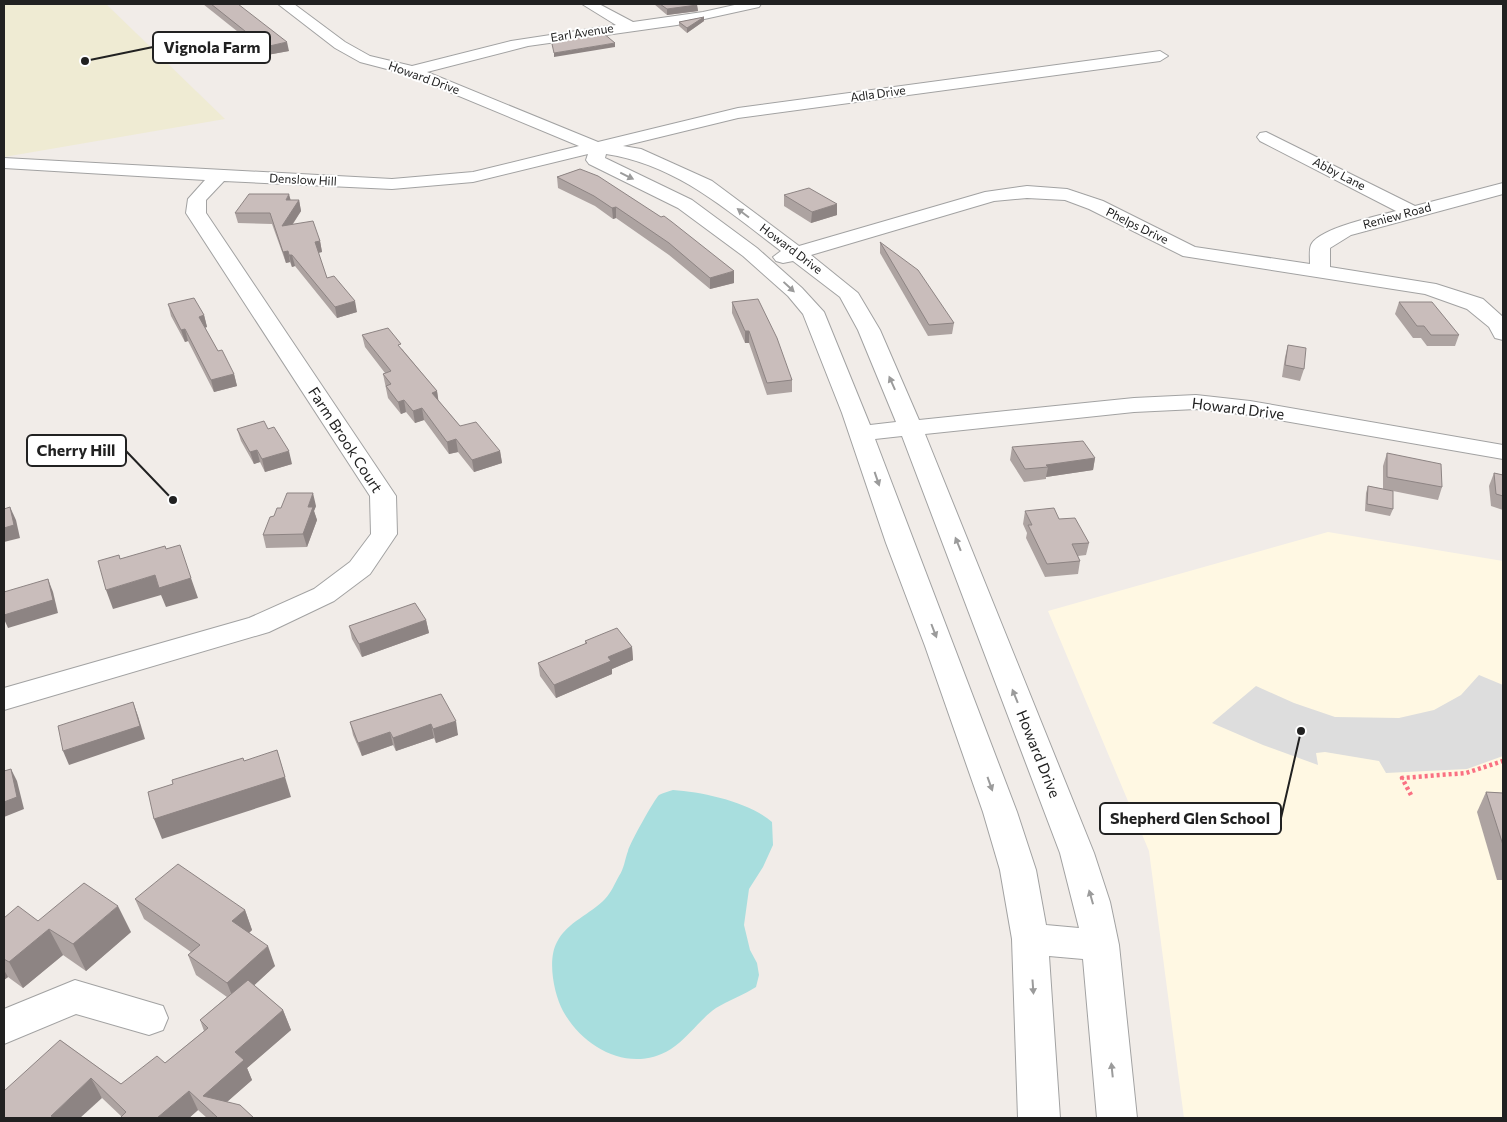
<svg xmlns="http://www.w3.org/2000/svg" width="1507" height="1122" font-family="Commissioner,sans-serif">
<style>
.education{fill:#fff8e3}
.farmland{fill:#efebd3}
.parking{fill:#ddd}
.water{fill:#a8dede}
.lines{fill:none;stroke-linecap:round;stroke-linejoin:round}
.minor-casing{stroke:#a2a2a2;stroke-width:2}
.path{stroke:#fa7082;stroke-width:4.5;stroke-dasharray:3 3;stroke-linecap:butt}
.minor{fill:#fff;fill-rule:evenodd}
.wall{fill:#ada3a1}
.shaded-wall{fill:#8d8483}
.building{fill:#c9bdbb;stroke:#8d8483}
.oneway{fill:#9b9b9b}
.labels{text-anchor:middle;stroke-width:4;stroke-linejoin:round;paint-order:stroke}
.far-street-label{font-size:12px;fill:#212121;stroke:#fff}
.street-label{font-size:15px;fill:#212121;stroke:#fff}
.leader{fill:none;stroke:#212121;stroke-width:2}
.callout-dot{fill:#212121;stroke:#fff;stroke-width:2}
.callout{fill:#fff;stroke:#212121;stroke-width:2}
.callout-label{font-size:16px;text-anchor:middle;font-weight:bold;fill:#212121}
</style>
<rect width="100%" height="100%" fill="#f1ece8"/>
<path class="education" d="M1328,532L1503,561V1118H1184L1149,851L1048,611Z"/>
<path class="farmland" d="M4,4H106L225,119L4,157Z"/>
<path class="parking" d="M1479,675L1503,685V756L1467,769L1386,773L1379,761L1325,752L1316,753L1318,765L1263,745L1212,723L1256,686L1294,703L1335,717L1399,718L1434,710L1461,695Z"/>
<path class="water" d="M673,790C703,792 749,802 772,822L773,845L763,867L749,889L744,925L750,950L757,963L759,975L756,987C744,995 729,1000 716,1008C700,1019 688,1038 671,1049C631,1074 584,1049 563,1011C554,994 547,960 557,942C567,922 591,914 605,899C611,893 615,883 619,876C624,869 625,859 628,851C630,843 654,800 659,795C663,793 669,791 673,790Z"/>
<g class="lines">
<g class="minor-casing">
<g id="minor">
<path d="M278,4H294L345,42L370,56L412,66L511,41L616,25L582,4H599L633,22L703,12L739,4H761L759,7L677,25L528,46L427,72L598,142L738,108L1160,51L1168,56L1160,61L738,118L623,146L641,149L712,181L799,246L985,192L1027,186L1067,189L1103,201L1195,247L1310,264C1310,258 1309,250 1311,245C1319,228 1378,216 1396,211L1260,141L1257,137L1260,133L1266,132L1415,206L1503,183V194L1351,235L1330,248V267L1436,284L1483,299L1503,317V340L1495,338L1489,327L1467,309L1425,294L1183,256L1089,209L1065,200L1027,198L994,201L811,255L858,293L880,330L919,420L1134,398L1196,395L1250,401L1503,445V459L1250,415L1196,409L1134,412L925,434L1094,853L1110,902L1119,945L1137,1118H1097L1083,959L1049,956L1060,1118H1018L1012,939L1000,870L983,812L925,646L886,543L842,413L803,314L788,296L743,256L678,208L589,164L586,160L588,154L473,182L392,189L224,181L206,200V213L396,496L397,534L370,574L334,601L269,632L4,710V688L249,618L314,589L350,562L371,534L370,496L186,213L188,199L205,180L4,168V158L392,179L473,172L579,146L406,74L360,62L335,48ZM606,154C675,164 727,210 781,251L773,257L776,261L783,263L793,261L840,297L858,330L896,422L870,425L824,312L802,288L757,248L692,200L605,158ZM902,436L1060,853L1079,928L1046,925L1036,870L1017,812L875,439Z"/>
<path d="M75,980L163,1006L168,1018L163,1030L149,1035L76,1014L4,1044V1009Z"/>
</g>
</g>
<path class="path" d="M1411,795L1402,778L1466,773L1503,761"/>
<use href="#minor" class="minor"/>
</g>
<g class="wall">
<path d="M203,4H238L289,51L267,55Z"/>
<path d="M654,4H696L697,5L698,11L667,15Z"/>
<path d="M704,17V21L687,33L679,26V22Z"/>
<path d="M580,169L734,283L710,289L669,255L616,218L613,219L595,206L558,188L557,177Z"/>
<path d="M784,195L837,215L811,223L784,206Z"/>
<path d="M291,200H299L301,211L293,224L320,241L322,252L318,253L327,278L357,312L337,318L295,266L292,267L290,262L286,263L272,224L238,223L235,213Z"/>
<path d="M880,242L954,323L952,334L928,336L880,253Z"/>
<path d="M732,302L792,380V392L767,395L749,343H745L732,313Z"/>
<path d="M1399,302L1459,335L1455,346H1427L1421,338H1413L1395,314Z"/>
<path d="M168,304L204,315L207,327L205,328L218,351L234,374L237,386L214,392L188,341L185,342L171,316Z"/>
<path d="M362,335L402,349L437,391L438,400L460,426L500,451L502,463L474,472L458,452L449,454L424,420L415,423L406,412L401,414L388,398L383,374L385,373L365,347Z"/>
<path d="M1288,345L1304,369L1300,381L1282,377L1285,357Z"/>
<path d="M237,429L292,464L265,472L260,462L254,464L241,441Z"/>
<path d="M1012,447L1095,458L1093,470L1046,477V479L1024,482L1010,460Z"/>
<path d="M1387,453L1442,487L1438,500L1388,490L1393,509L1390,516L1365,511L1366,493L1368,486L1383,489V466Z"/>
<path d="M1494,473L1503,475V510L1491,506L1489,486Z"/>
<path d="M316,506L314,511L317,520L307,547L266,548L263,535L274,516Z"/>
<path d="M1025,511L1059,519L1089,543L1086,555L1078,556L1080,561L1078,574L1045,577L1026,538L1027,533L1023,524Z"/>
<path d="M426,620L429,633L362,657L352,639L349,626Z"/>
<path d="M585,641L632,647L633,660L612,669V674L556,698L540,676L538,663L585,644Z"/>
<path d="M441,694L458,735L436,743L434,738L396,751L393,745L362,756L353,735L350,722Z"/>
<path d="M1486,792L1503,793V880H1497L1477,812Z"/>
<path d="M135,899L245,910L252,930L249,933L275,966L254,985L283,1010L291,1030L247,1068L252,1080L227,1102L254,1118H207L198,1110L189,1118H122L121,1116L102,1098L60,1040L121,1084L165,1063L204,1031L200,1020L227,997L196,975L188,955L191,952L144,919Z"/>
<path d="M4,918L131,932L86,971L63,955L23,988L8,977L4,980Z"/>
</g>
<g class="shaded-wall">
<path d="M697,5L698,11L667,15V9Z"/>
<path d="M704,17V21L687,33V28Z"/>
<path d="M287,42L289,51L267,55L265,47Z"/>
<path d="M615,43V47L554,57V53Z"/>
<path d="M289,194L292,205L286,200Z"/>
<path d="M299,200L301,211L284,237L282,226Z"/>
<path d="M837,204V215L811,223L812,212Z"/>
<path d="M616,207V218L613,219L612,208Z"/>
<path d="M320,241L322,252L317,253L315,242Z"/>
<path d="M288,251L290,262L286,263L283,252Z"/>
<path d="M289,255H292L295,266L292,267Z"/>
<path d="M734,271V283L710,289V278Z"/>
<path d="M355,301L357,312L337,318L335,307Z"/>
<path d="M204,315L207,327L202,328L199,317Z"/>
<path d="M185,329L188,341L185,342L181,330Z"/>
<rect x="745" y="331" width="4" height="12"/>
<path d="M234,374L237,386L214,392L211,380Z"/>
<path d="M437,391L439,404L432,393Z"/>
<path d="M404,400L406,412L401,414L398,402Z"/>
<path d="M422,408L424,420L415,423L413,411Z"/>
<path d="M456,439L458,452L449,454L447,442Z"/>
<path d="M257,450L260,462L254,464L250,452Z"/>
<path d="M289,451L292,464L265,472L262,459Z"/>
<path d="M500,451L502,463L474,472L472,460Z"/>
<path d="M1095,458L1093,470L1046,477L1048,467L1046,465Z"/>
<path d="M313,493L316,506L314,511L317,520L307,547L303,534L308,507Z"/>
<path d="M10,507L16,520L20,538L4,542V528Z"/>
<path d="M155,575L191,578L198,598L166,607L161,595L113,609L106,590Z"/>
<path d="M48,579L53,592L58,613L8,628L4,619V615Z"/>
<path d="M426,620L429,633L362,657L359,644Z"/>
<path d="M632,647L633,660L612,669V674L556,698L554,685L608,657Z"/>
<path d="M133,702L138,716L145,739L69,765L63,751Z"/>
<path d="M456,721L458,735L436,743L433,729Z"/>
<path d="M431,724L434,738L396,751L393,738Z"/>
<path d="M390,732L393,745L362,756L358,743Z"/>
<path d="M277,750L291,797L162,839L154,819Z"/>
<path d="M11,769L17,781L24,809L4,817V802Z"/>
<path d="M118,906L131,932L86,971L73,944Z"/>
<path d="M245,910L252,930L240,941L232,921Z"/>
<path d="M49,929L63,955L23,988L9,962Z"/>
<path d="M268,946L275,966L235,1003L227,983Z"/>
<path d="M4,970L8,977L4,980Z"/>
<path d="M283,1010L291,1030L247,1068L252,1080L213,1114L203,1096L235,1052Z"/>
<path d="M91,1078L102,1098L80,1118H52L51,1116Z"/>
<path d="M189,1091L198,1110L189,1118H157Z"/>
</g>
<g class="building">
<path d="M211,4H238L287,42L265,47Z"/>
<path d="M660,4H696L697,5L667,9Z"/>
<path d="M704,17L687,28L679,22Z"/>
<path d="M603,33L615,43L554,53L552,44L569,37Z"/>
<path d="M580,169L598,176L661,217L664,216L672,222L734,271L710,278L669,243L616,207L612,208L594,196L557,177Z"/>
<path d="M809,188L837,204L812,212L784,195Z"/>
<path d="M249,194H289L286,200H299L282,226L313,221L320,241L315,242L327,278L334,276L355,301L335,307L292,255H289L288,251L283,252L270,213H235Z"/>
<path d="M880,242L918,270L954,323L929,325Z"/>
<path d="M194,298L204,315L199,317L218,351L222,350L234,374L211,380L185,329L181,330L168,304Z"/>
<path d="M758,299L777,338L792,380L767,383L749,331H745L732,302Z"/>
<path d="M1399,302H1432L1459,335H1431L1424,326H1417Z"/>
<path d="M388,328L401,344L398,345L437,391L432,393L460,426L476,422L500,451L472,460L456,439L447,442L422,408L413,411L404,400L398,402L386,386L391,384L383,374L391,371L362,335Z"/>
<path d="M1288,345L1306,348L1304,369L1285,365Z"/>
<path d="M264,421L268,429L274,427L289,451L262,459L257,450L250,452L237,429Z"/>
<path d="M1083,441L1095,458L1046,465L1048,467L1025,469L1012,447Z"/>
<path d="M1387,453L1441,464L1442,487L1387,477Z"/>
<path d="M1494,473L1503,475V496L1496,494Z"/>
<path d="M1368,486L1393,491V509L1367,504Z"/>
<path d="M287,493H313L308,507H313L303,534L263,535L270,517L274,516L277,508H281Z"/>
<path d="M10,507L14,525L4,528V509Z"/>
<path d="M1054,508L1059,519L1075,518L1089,543L1072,544L1080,561L1047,564L1028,525H1032L1025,511Z"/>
<path d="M180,545L191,578L159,588L155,575L106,590L98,561L119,555L120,559L165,546L166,549Z"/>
<path d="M48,579L53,600L4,615V592Z"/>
<path d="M415,603L426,620L359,644L349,626Z"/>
<path d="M617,628L632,647L608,657L611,661L554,685L538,663L587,643L585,641Z"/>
<path d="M441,694L456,721L433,729L431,724L393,738L390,732L358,743L350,722Z"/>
<path d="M133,702L140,726L63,751L58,726Z"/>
<path d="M277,750L285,777L154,819L148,792L173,784L172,780L243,758L244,761Z"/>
<path d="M11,769L17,797L4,802V771Z"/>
<path d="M1486,792L1503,793V845Z"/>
<path d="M178,864L245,910L232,921L268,946L227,983L188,955L200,945L135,899Z"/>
<path d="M84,883L118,906L73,944L49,929L9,962L4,959V918L18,906L38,921Z"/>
<path d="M248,980L283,1010L235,1052L244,1060L203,1096L240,1105L254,1118H216L217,1117L189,1091L157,1118H122L121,1117L126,1112L91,1078L51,1116L54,1118H4V1091L60,1040L121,1084L157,1056L165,1063L208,1028L200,1020Z"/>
</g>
<defs><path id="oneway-solid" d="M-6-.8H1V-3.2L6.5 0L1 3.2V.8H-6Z" transform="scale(1.25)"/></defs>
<g class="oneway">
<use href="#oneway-solid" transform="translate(627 176) rotate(26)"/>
<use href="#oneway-solid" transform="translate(743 213) rotate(-143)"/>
<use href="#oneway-solid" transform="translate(789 287) rotate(43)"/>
<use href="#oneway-solid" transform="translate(892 383) rotate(-114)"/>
<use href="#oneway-solid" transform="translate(877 479) rotate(71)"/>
<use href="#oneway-solid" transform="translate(958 544) rotate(-112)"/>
<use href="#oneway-solid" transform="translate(934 631) rotate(69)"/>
<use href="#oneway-solid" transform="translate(1015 696) rotate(-112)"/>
<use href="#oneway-solid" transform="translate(990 784) rotate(70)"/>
<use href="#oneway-solid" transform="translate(1091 897) rotate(-106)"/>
<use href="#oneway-solid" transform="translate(1033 987) rotate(86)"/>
<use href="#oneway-solid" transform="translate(1112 1070) rotate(-96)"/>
</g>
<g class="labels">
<g class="far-street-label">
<text transform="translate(582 33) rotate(-9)" y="4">Earl Avenue</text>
<text transform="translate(424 78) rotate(20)" y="4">Howard Drive</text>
<text transform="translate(878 94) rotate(-8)" y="4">Adla Drive</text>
<text transform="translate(1339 174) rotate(27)" y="4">Abby Lane</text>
<text transform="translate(303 180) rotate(3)" y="4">Denslow Hill</text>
<text transform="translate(1397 216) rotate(-15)" y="4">Reniew Road</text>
<text transform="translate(1137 226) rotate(26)" y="4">Phelps Drive</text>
<text transform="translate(791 249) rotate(37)" y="4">Howard Drive</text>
</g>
<g class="street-label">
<text transform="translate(1238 409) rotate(7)" y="5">Howard Drive</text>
<text transform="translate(345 440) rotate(57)" y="5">Farm Brook Court</text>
<text transform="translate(1038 754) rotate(68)" y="5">Howard Drive</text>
</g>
</g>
<path class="leader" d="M85 61L153 47M173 500L126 451M1301 731L1281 818"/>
<g class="callout-dot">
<circle cx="85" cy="61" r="5"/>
<circle cx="173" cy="500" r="5"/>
<circle cx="1301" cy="731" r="5"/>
</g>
<g class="callout">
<rect x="153" y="32" width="117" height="31" rx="5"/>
<rect x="27" y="435" width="99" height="31" rx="5"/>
<rect x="1100" y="803" width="181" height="31" rx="5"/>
</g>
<g class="callout-label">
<text x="212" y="53">Vignola Farm</text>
<text x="76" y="456">Cherry Hill</text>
<text x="1190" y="824">Shepherd Glen School</text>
</g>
<rect width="1507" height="1122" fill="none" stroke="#212121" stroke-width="10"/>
</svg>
